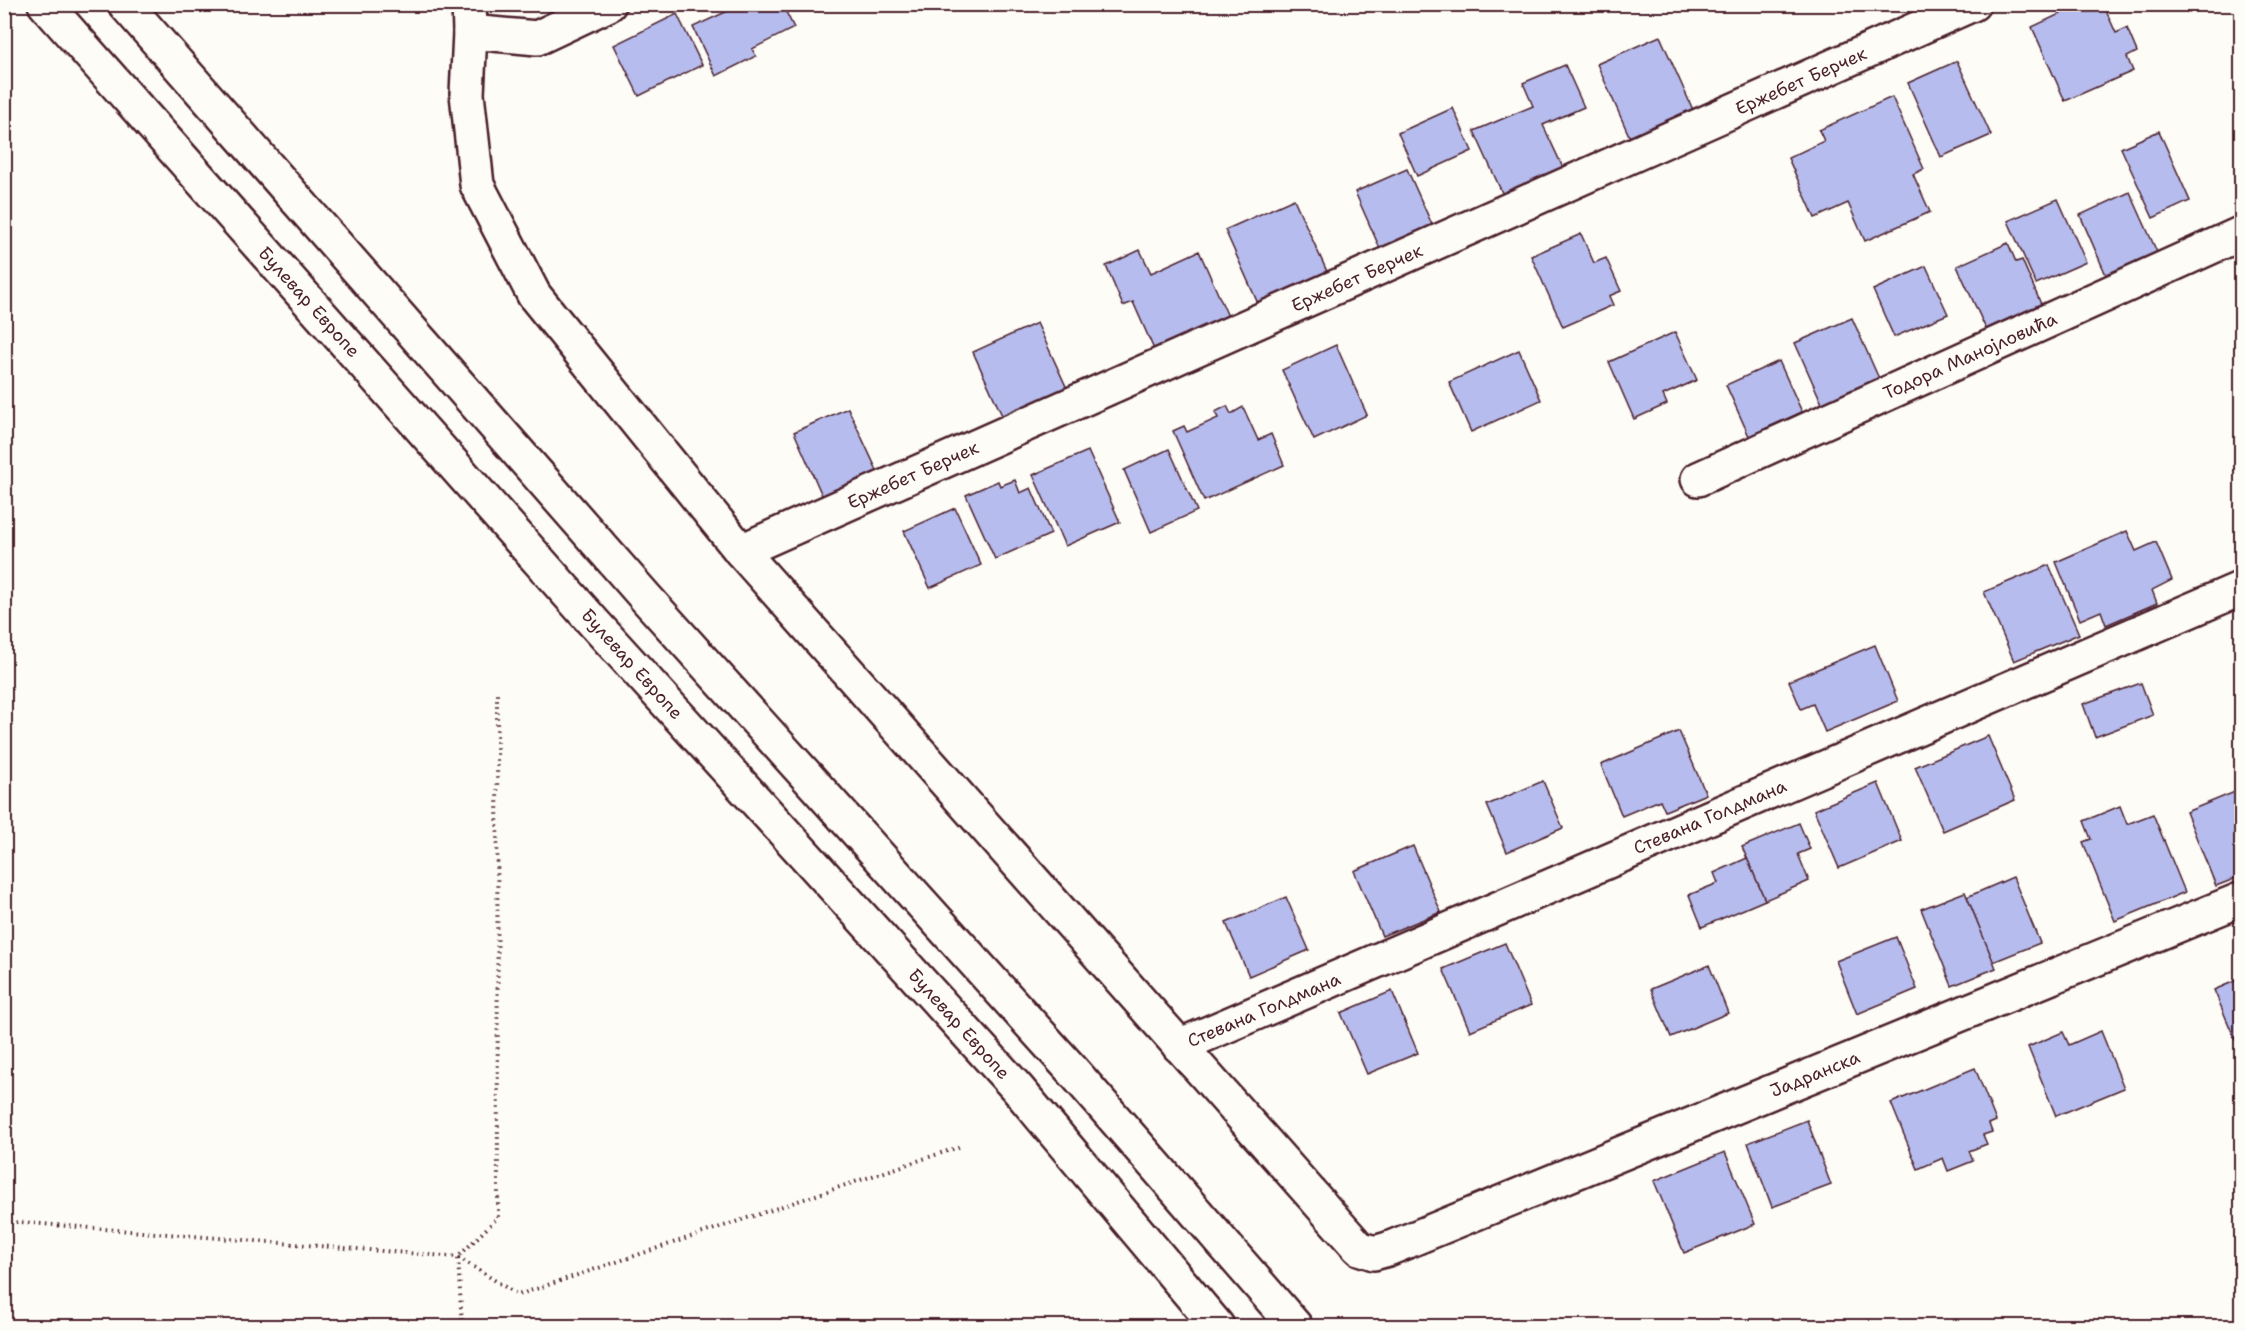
<svg xmlns="http://www.w3.org/2000/svg" width="2246" height="1331" font-family="'Shantell Sans',sans-serif">
<style>
.building{fill:#b6bced;stroke:#4a1f2b;stroke-width:1.5}
.lines{fill:none;stroke-linecap:round;stroke-linejoin:round}
.minor-casing{stroke:#4a1f2b;stroke-width:38}
.major-casing{stroke:#4a1f2b;stroke-width:38}
.path{stroke:#4a1f2b;stroke-width:4;stroke-dasharray:1.5 4.5;stroke-linecap:butt}
.minor{stroke:#fdfcf7;stroke-width:33}
.major{stroke:#fdfcf7;stroke-width:33}
.labels{text-anchor:middle;stroke-width:6;stroke-linejoin:round;paint-order:stroke}
.street-label{font-size:18px;fill:#4a1f2b;stroke:#fdfcf7}
</style>
<rect width="100%" height="100%" fill="#fdfcf7"/>
<filter id="ink" filterUnits="userSpaceOnUse"><feTurbulence type="fractalNoise" baseFrequency=".0167" numOctaves="2"/><feDisplacementMap in="SourceGraphic" scale="12" xChannelSelector="R" yChannelSelector="G"/><feConvolveMatrix kernelMatrix="1 2 1 2 8 2 1 2 1" color-interpolation-filters="sRGB"/></filter>
<g filter="url(#ink)">
<g class="building">
<path d="M730,4H782L794,28L752,49L756,56L716,76L693,27L732,9Z"/>
<path d="M2081,4H2103L2116,33L2127,28L2137,52L2127,57L2133,71L2065,101L2032,27Z"/>
<path d="M677,14L702,65L639,96L614,45Z"/>
<path d="M1660,36L1694,112L1631,140L1597,64Z"/>
<path d="M1957,61L1991,135L1941,157L1908,83Z"/>
<path d="M1565,65L1584,107L1543,125L1564,170L1504,197L1474,131L1533,106L1523,83Z"/>
<path d="M1892,97L1924,169L1913,174L1930,212L1865,241L1848,203L1815,218L1788,158L1824,141L1819,130Z"/>
<path d="M1453,108L1472,151L1417,176L1398,133Z"/>
<path d="M2159,131L2190,201L2153,218L2121,148Z"/>
<path d="M1407,169L1434,229L1382,253L1355,192Z"/>
<path d="M2130,192L2157,252L2106,275L2080,215Z"/>
<path d="M1294,199L1329,276L1260,308L1225,230Z"/>
<path d="M2058,199L2086,262L2036,284L2008,221Z"/>
<path d="M1581,234L1594,263L1606,258L1621,291L1609,296L1613,305L1563,327L1531,256Z"/>
<path d="M2008,243L2016,262L2022,260L2041,304L1986,329L1957,266Z"/>
<path d="M1140,250L1151,273L1199,251L1230,321L1156,354L1133,302L1123,306L1106,266Z"/>
<path d="M1926,266L1948,314L1894,337L1873,290Z"/>
<path d="M1852,318L1881,383L1824,408L1795,343Z"/>
<path d="M1037,323L1069,393L1005,422L973,352Z"/>
<path d="M1675,332L1697,380L1663,395L1667,404L1634,419L1609,362Z"/>
<path d="M1336,345L1367,415L1314,440L1282,370Z"/>
<path d="M1519,350L1541,400L1471,432L1449,382Z"/>
<path d="M1779,361L1802,412L1749,436L1726,385Z"/>
<path d="M1227,406L1231,414L1243,407L1258,440L1271,434L1284,465L1204,501L1173,431L1184,426L1187,432L1218,418L1215,412Z"/>
<path d="M848,408L880,477L825,502L794,432Z"/>
<path d="M1169,449L1197,511L1151,532L1124,470Z"/>
<path d="M1088,451L1120,522L1065,546L1033,475Z"/>
<path d="M1015,480L1020,493L1031,488L1051,534L995,559L966,495L998,481L1000,486Z"/>
<path d="M955,508L981,565L930,588L904,531Z"/>
<path d="M2127,531L2136,551L2156,542L2172,580L2152,590L2157,603L2106,625L2101,611L2080,620L2056,562Z"/>
<path d="M2049,565L2079,634L2014,661L1984,592Z"/>
<path d="M1875,645L1898,701L1825,732L1813,704L1801,709L1789,681Z"/>
<path d="M2141,683L2153,715L2095,737L2083,704Z"/>
<path d="M1679,731L1706,794L1665,811L1660,800L1622,816L1601,765Z"/>
<path d="M1988,736L2015,800L1943,831L1915,767Z"/>
<path d="M1543,781L1563,828L1507,852L1487,805Z"/>
<path d="M1878,783L1902,841L1839,868L1814,810Z"/>
<path d="M2242,789V876L2216,886L2186,812Z"/>
<path d="M2120,806L2127,824L2153,814L2185,892L2115,921L2083,842L2091,839L2084,821Z"/>
<path d="M1799,823L1810,849L1798,854L1809,881L1765,900L1742,847Z"/>
<path d="M1413,846L1441,912L1382,936L1354,871Z"/>
<path d="M1747,858L1765,900L1702,927L1689,895L1718,883L1714,873Z"/>
<path d="M2013,877L2040,943L1993,962L1967,897Z"/>
<path d="M1965,892L1996,968L1952,986L1921,909Z"/>
<path d="M1286,897L1309,950L1249,976L1226,923Z"/>
<path d="M1896,937L1917,989L1857,1014L1836,961Z"/>
<path d="M1505,943L1531,1005L1470,1031L1443,969Z"/>
<path d="M1709,965L1728,1013L1671,1037L1651,989Z"/>
<path d="M2242,978V1056L2214,990Z"/>
<path d="M1392,991L1418,1053L1367,1074L1341,1013Z"/>
<path d="M2101,1031L2124,1088L2056,1116L2028,1047L2063,1032L2069,1045Z"/>
<path d="M1975,1068L1996,1121L1989,1124L1992,1132L1983,1135L1987,1144L1969,1151L1973,1161L1948,1171L1943,1158L1918,1169L1891,1103Z"/>
<path d="M1807,1120L1831,1185L1772,1207L1748,1143Z"/>
<path d="M1725,1152L1755,1224L1684,1253L1654,1181Z"/>
</g>
<g class="lines">
<g class="minor-casing">
<g id="minor">
<path d="M469,4L470,32L467,94L477,185L534,295L741,551L1359,1248L1374,1253L1388,1249L2242,899"/>
<path d="M470,32L537,38L609,4"/>
<path d="M1698,479L2242,233"/>
<path d="M741,551L1973,4"/>
<path d="M1179,1046L2242,588"/>
</g>
</g>
<g class="major-casing">
<g id="major">
<path d="M45,4L595,624L1017,1088L1217,1326"/>
<path d="M125,4L646,598L1073,1071L1295,1326"/>
</g>
</g>
<g class="path">
<path d="M4,1221L458,1257L518,1295L959,1147"/>
<path d="M462,1326L458,1257L498,1217L497,690"/>
</g>
<use href="#minor" class="minor"/>
<use href="#major" class="major"/>
</g>
</g>
<g class="labels">
<g class="street-label">
<text transform="translate(1801 81) rotate(-24)" y="6">Ержебет Берчек</text>
<text transform="translate(1357 278) rotate(-24)" y="6">Ержебет Берчек</text>
<text transform="translate(309 302) rotate(48)" y="6">Булевар Европе</text>
<text transform="translate(1970 356) rotate(-24)" y="6">Тодора Манојловића</text>
<text transform="translate(913 475) rotate(-24)" y="6">Ержебет Берчек</text>
<text transform="translate(632 664) rotate(48)" y="6">Булевар Европе</text>
<text transform="translate(1710 817) rotate(-23)" y="6">Стевана Голдмана</text>
<text transform="translate(1264 1010) rotate(-23)" y="6">Стевана Голдмана</text>
<text transform="translate(959 1024) rotate(48)" y="6">Булевар Европе</text>
<text transform="translate(1815 1074) rotate(-22)" y="6">Јадранска</text>
</g>
</g>
<rect width="2246" height="1331" fill="none" stroke="#fdfcf7" stroke-width="24"/>
<rect x="12" y="12" width="2222" height="1307" fill="none" stroke="#4a1f2b" stroke-width="2" filter="url(#ink)"/>
</svg>
